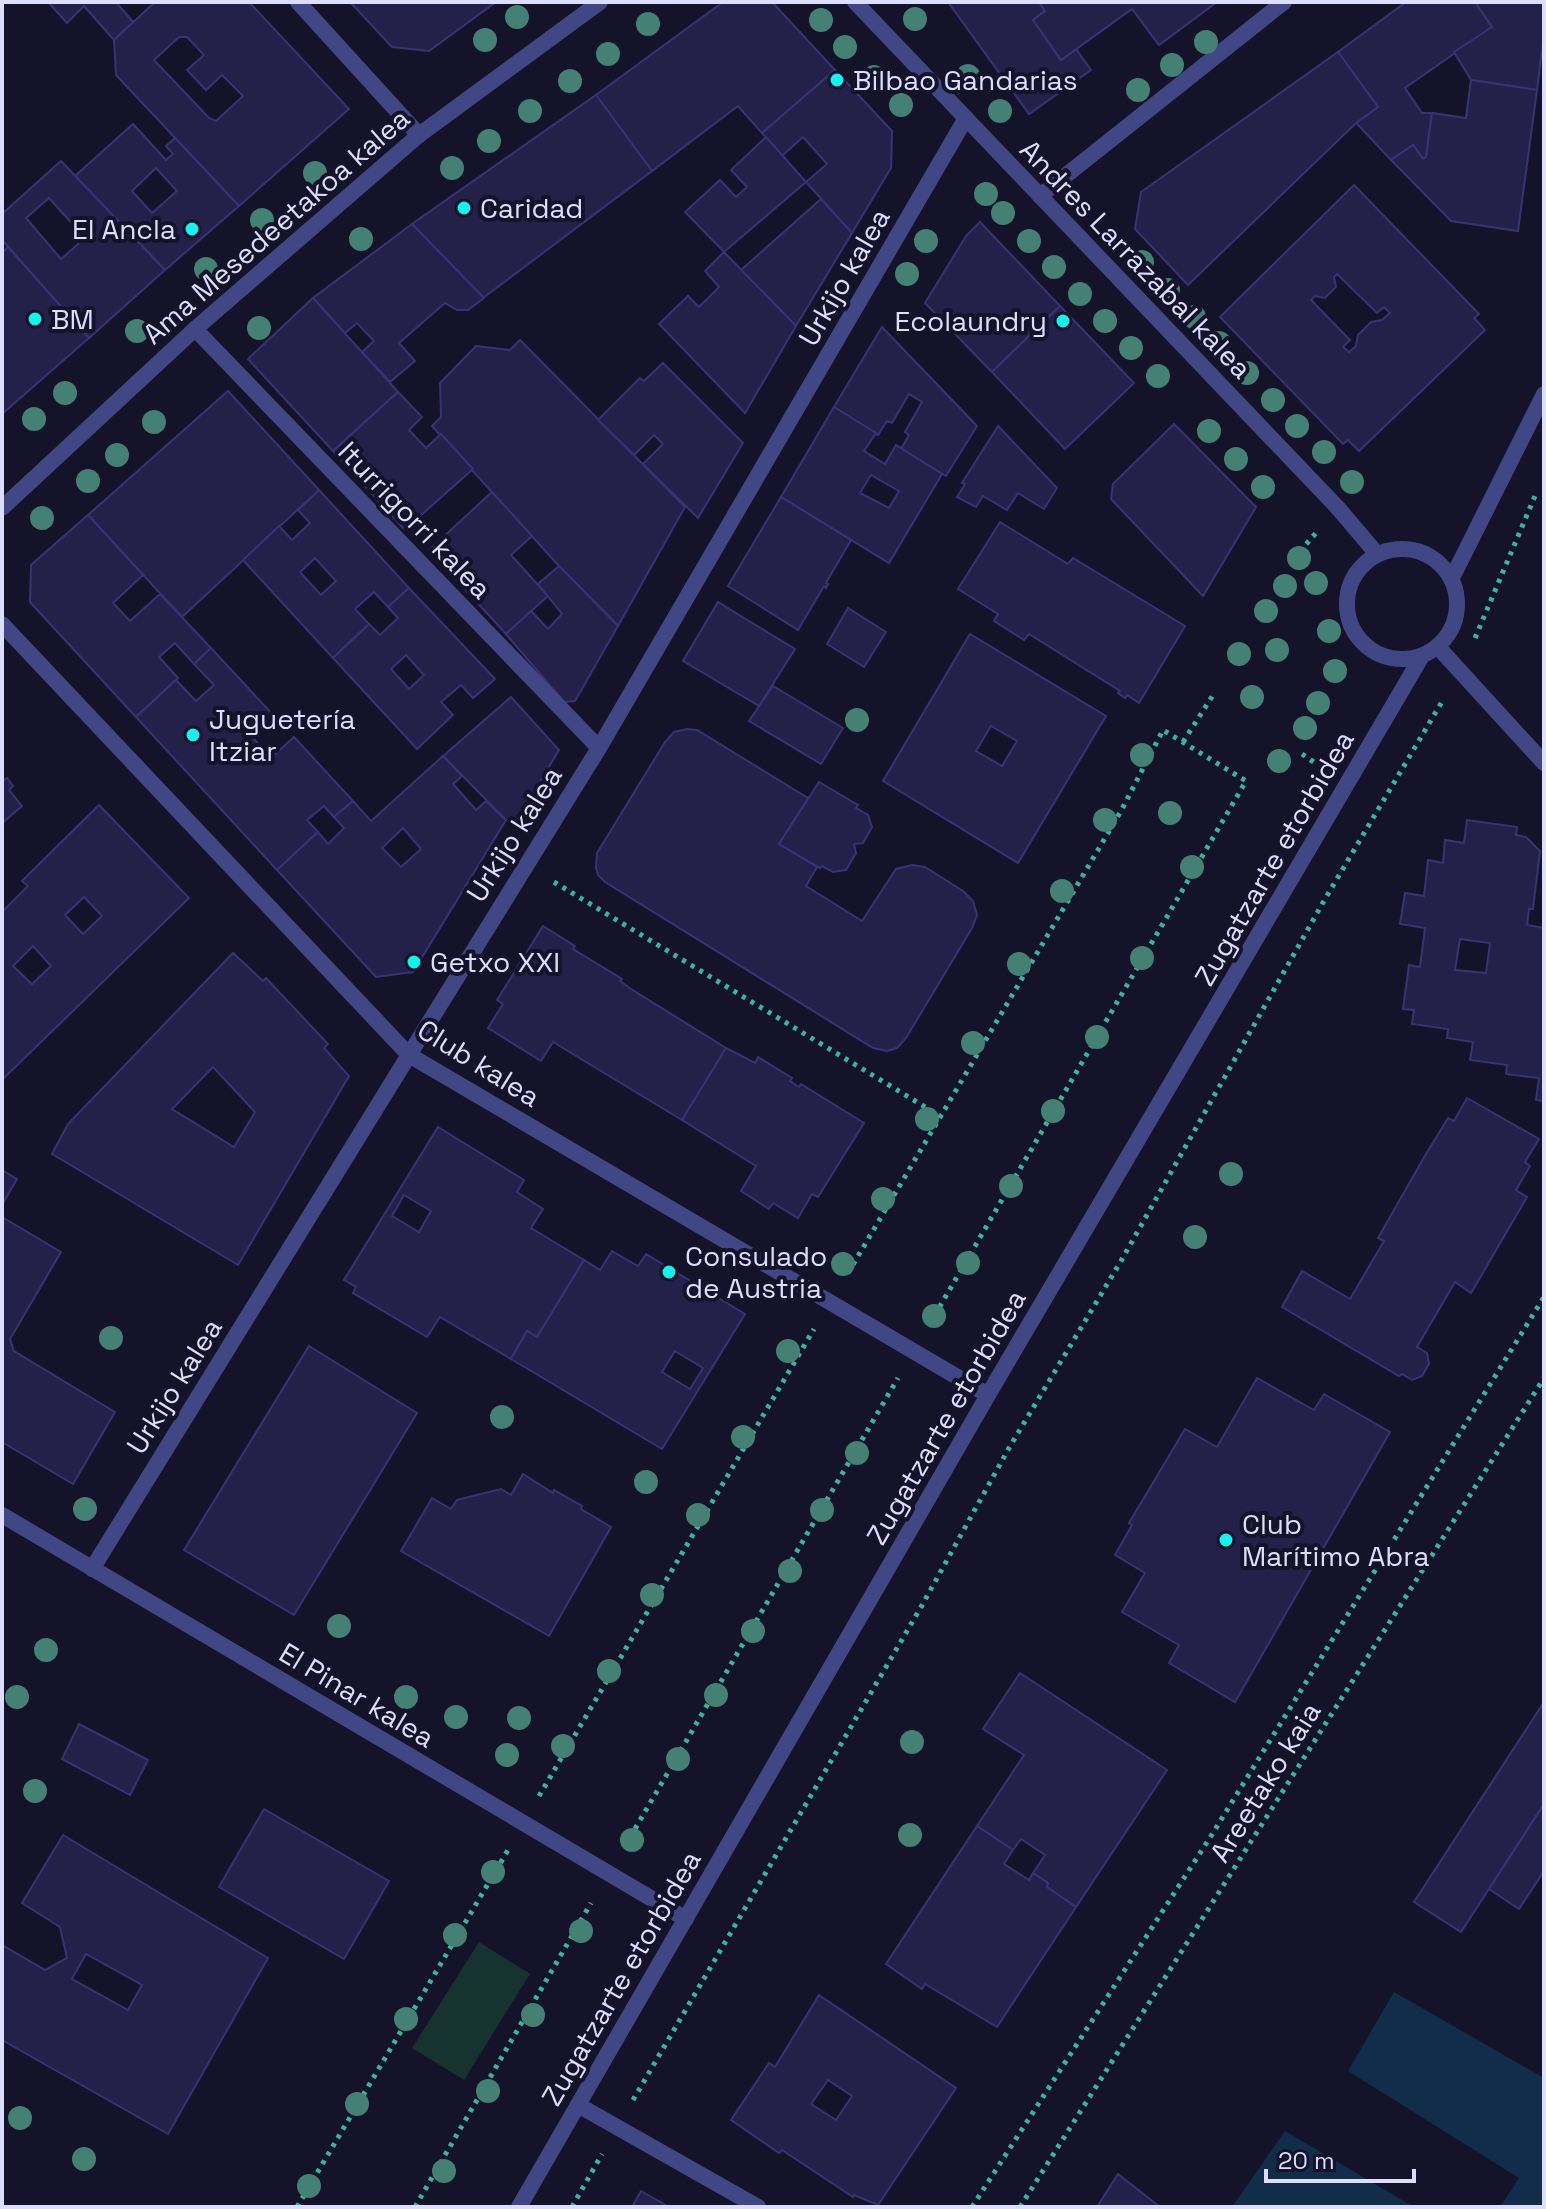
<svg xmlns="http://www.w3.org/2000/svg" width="1546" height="2209" font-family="'Space Grotesk',sans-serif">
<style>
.green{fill:#16332f}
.water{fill:#112d4a}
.building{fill:#232049;stroke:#383374;stroke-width:2;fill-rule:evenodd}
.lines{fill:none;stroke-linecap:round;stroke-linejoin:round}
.path{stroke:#39b59f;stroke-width:5;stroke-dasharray:4 6;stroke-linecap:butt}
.pedestrian{stroke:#414685;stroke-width:16}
.minor{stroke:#414685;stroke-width:16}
.tertiary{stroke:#414685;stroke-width:16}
.tree{fill:#448074}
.poi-dot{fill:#15f1ec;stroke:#14132a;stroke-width:3}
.labels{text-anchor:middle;stroke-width:8;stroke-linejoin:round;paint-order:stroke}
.poi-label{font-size:28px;fill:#ddddfd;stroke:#14132a;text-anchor:start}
.street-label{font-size:28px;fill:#ddddfd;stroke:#14132a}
</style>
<rect width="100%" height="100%" fill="#14132a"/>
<path class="green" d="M479,1942L530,1974L464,2080L412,2048Z"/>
<g class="water">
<path d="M1394,1992L1544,2078V2207H1500L1519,2178L1348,2071Z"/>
<path d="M1285,2131L1414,2207H1232Z"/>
</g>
<g class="building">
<path d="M48,2H116L133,22L114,40L84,6L67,23Z"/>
<path d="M155,2H249L349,109L239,206L116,75L114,40ZM179,37H187L204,55L187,70L206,90L222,75L243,96L216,121L209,118L154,60Z"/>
<path d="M350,2H496L429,51L392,47Z"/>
<path d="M723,2H772L835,70L762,133L738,106L652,171L596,95Z"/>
<path d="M948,2H1039L1045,11L1033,20L1061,60L1076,49L1091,70L1029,114Z"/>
<path d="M1039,2H1217L1159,45L1132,9L1061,60L1033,20L1045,11Z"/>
<path d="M1406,2H1475L1492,27L1405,88L1422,113H1432L1426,157L1423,159L1413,145L1391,160L1356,123L1378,107L1338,52Z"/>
<path d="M1475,2H1544V35L1537,90L1471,80L1454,52L1492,27Z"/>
<path d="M1338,52L1378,107L1356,123L1188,285L1135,229L1141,192Z"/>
<path d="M835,70L892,131L891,168L852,233L806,182L827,164L803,137L782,156L762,133Z"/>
<path d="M1471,80L1537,90L1518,231L1451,221L1391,160L1413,145L1423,159L1426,157L1432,113L1466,118Z"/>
<path d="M596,95L652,171L483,298L412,224Z"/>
<path d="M133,124L166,160L173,154L166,146L175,138L239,206L165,270L75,176ZM156,168L177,191L152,213L132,191Z"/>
<path d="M766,137L806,182L724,252L685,212L720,180L736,197L747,187L731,170Z"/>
<path d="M61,161L165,270L89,338L2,240V214ZM49,198L85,238L61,259L26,218Z"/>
<path d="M1354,185L1479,314L1474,318L1485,330L1359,451L1348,440L1343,444L1220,317ZM1337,274L1377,313L1384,307L1390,313L1382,320L1371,322L1358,335L1356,346L1349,352L1343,347L1350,340L1311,300L1315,296L1325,298L1336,287L1334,277Z"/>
<path d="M821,199L852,233L796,326L741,270Z"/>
<path d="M980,222L1060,306L992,372L925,303L966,236Z"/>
<path d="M412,224L484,298L468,310H457L445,303L399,343L415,361L390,382L362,352L374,341L357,323L345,333L313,298Z"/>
<path d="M8,247L89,338L2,414V253Z"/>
<path d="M724,252L796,326L745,413L659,324L688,296L699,307L719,287L705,271Z"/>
<path d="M313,298L398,392L333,451L248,359Z"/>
<path d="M1060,306L1134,383L1065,449L992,372Z"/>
<path d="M882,327L977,426L946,476L901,449L909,435L905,432L922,402L909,394L892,423L887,421L878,435L834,407Z"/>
<path d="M520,340L685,507L618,626L559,566L432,426L441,417L440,383L476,346L510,350Z"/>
<path d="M663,363L743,443L698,518L643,464L663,444L654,435L634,455L598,420L640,378L644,381Z"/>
<path d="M228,391L319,490L182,617L88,515Z"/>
<path d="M398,392L422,417L409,430L426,448L441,434L473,469L419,517L417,515L403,528L333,451Z"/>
<path d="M834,407L876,433L864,451L885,464L896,445L942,474L889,563L781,497ZM871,475L899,491L889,508L860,493Z"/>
<path d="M1174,424L1256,507L1203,596L1111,499L1113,484Z"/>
<path d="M998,426L1057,488L1044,509L1018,493L1007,510L983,496L976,507L957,497L965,484L962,483Z"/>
<path d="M319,490L409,588L388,607L374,592L355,609L369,624L333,658L243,560L279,526L292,540L310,523L298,510ZM315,558L336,581L321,595L300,572Z"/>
<path d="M492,492L532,536L511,555L548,596L506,634L429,550Z"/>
<path d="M781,497L851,540L826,583L828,584L826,588L824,586L798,630L728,586Z"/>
<path d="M88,515L143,575L113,603L130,621L160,594L211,648L194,664L175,643L159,657L178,678L136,717L30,602L31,565Z"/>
<path d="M1000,522L1068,564L1073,558L1185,626L1139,703L1127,695L1125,698L1118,693L1120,691L1029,634L1024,640L994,621L998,614L958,589Z"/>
<path d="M559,566L618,626L575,701L564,702L506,634L531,611L548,629L562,614L538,584Z"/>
<path d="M409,588L495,679L473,698L461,685L441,702L453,715L417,749L333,658L369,624L380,635L398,618L388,607ZM406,655L424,675L409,689L391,669Z"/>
<path d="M718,602L795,649L759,706L683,661Z"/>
<path d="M848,608L886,632L864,667L827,644Z"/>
<path d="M970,634L1106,716L1018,863L883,781ZM991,726L1017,741L1002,766L976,751Z"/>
<path d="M211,648L275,717L253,738L271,758L294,737L353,801L334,817L324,806L307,820L318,832L277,870L136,717L176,680L196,701L214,685L194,664Z"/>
<path d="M773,686L843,728L821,764L749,721Z"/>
<path d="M511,697L559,750L513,827L443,756Z"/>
<path d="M687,729L697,730L808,798L779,844L817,867L806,886L862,921L896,869L912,865L925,867L963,891L973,901L977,915L972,928L906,1038L897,1048L887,1051L873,1048L605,882L598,875L596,868L597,853L665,742L674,732Z"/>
<path d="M443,756L462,776L453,784L476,810L486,801L506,820L413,972L376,977L277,870L318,832L328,844L344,828L334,817L353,801L371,821ZM403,828L421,849L401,867L382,848Z"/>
<path d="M7,778L13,786L9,790L22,806L2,823V781Z"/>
<path d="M819,782L858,805L856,808L868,815L872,827L863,843L854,844L856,853L846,870L833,872L822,866L820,868L779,844Z"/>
<path d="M99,805L189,898L2,1080V912L28,886L22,881ZM84,897L102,916L83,934L65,915ZM33,946L51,966L32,984L13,966Z"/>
<path d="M1467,820L1517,827L1516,835L1526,837L1540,851L1533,909H1529L1527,925L1544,928V1101L1536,1100L1539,1078L1506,1074L1507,1065L1470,1060L1473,1042L1447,1038L1448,1029L1412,1024L1414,1010L1403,1009L1409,965L1420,967L1425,928L1400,924L1405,893L1424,896L1428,860L1443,863L1445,840L1464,843ZM1460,939L1490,943L1486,973L1455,970Z"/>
<path d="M543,926L575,946L573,949L622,979L620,981L631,989L726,1048L682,1120L553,1042L541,1061L488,1028L503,1004L497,1000Z"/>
<path d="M233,953L263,981L266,978L328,1044L324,1048L349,1076L238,1265L52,1154L68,1124ZM213,1067L255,1112L234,1147L172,1109Z"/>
<path d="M726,1048L755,1063L758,1057L792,1078L790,1081L799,1087L801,1084L864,1123L818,1197L812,1194L798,1218L773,1203L769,1209L741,1191L756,1166L682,1120Z"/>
<path d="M1467,1098L1539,1139L1525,1162L1530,1166L1516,1190L1527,1197L1471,1293L1455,1282L1417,1347L1427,1353L1429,1364L1422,1376L1412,1380L1402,1374L1399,1376L1282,1307L1302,1271L1350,1299L1384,1241L1378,1238L1423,1159L1448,1118L1454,1121Z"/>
<path d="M438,1127L524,1180L517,1192L543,1209L531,1228L584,1260L537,1337L527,1331L511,1359L440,1317L427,1337L353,1293L356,1287L344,1280ZM404,1195L431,1211L419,1232L392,1216Z"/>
<path d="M2,1170L17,1179L2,1205Z"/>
<path d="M2,1217L61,1252L10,1339L14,1351L115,1412L73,1484L2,1442Z"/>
<path d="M612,1251L638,1266L646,1254L745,1314L662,1449L511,1359L527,1331L537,1337L584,1260L600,1270ZM675,1351L703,1368L690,1389L662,1372Z"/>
<path d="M309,1346L417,1413L294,1615L184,1550Z"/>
<path d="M1257,1378L1314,1410L1324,1394L1390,1432L1235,1702L1169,1663L1179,1645L1122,1612L1145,1573L1115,1555L1132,1525L1129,1523L1185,1429L1217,1447Z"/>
<path d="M523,1474L553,1493L554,1490L582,1506L581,1509L611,1527L549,1636L401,1551L432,1498L451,1509L457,1500L501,1489L511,1495Z"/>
<path d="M1020,1673L1167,1770L1076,1907L1047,1887L1048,1883L1033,1873L1045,1855L1021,1839L1013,1850L977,1826L1024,1755L983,1729Z"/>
<path d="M1544,1702V1804L1461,1932L1414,1902Z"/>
<path d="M79,1724L148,1760L130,1795L62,1759Z"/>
<path d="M1544,1804V1871L1519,1909L1489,1889Z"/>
<path d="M264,1809L389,1881L344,1959L219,1887Z"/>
<path d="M977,1826L1013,1850L1004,1864L1029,1880L1033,1873L1048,1883L1047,1887L1076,1907L997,2027L925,1984L922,1989L886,1964Z"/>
<path d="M63,1835L268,1958L168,2134L2,2040V1945L45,1970L67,1958L60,1927L22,1903ZM86,1954L142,1985L128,2010L72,1979Z"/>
<path d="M819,1995L956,2088L878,2205L854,2195L853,2197L782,2150L779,2153L731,2120L769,2063L775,2067ZM828,2080L852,2096L836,2120L811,2104Z"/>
<path d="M1118,2174L1160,2207H1097Z"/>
<path d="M641,2191L669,2207H632Z"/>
</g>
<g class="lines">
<g class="path">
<path d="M1293,559L1316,533"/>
<path d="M1475,638L1535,496"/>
<path d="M1183,742L1215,692"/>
<path d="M1302,754L1318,765"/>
<path d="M554,882L940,1116"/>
<path d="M848,1273L1121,811L1163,730L1246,781L929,1325"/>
<path d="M539,1796L814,1329"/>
<path d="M625,1846L898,1378"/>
<path d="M633,2100L921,1607L1009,1448L1121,1261L1325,899L1443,700"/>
<path d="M297,2207L508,1850"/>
<path d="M415,2207L591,1903"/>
<path d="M572,2207L602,2154"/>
<path d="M972,2207L1211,1836L1544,1297"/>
<path d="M1020,2207L1544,1378"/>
</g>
<g class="pedestrian">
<path d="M195,329L599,748"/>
<path d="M409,1055L599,748L966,118"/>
</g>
<g class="minor">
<path d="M298,2L419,135"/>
<path d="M855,2L1338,508L1377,554"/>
<path d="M1040,196L1284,2"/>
<path d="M2,508L195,329L419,135L600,2"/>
<path d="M2,624L409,1055L988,1395"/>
<path d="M1438,647L1544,763"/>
<path d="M2,1515L686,1919"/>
<path d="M92,1569L409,1055"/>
<path d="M578,2105L758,2207"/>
</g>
<g class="tertiary">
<circle cx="1402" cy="604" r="55"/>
<path d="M1452,578L1544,394"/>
<path d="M519,2207L988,1395L1422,656"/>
</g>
</g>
<g class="tree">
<circle cx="517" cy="17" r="12"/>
<circle cx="915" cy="19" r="12"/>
<circle cx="821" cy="20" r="12"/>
<circle cx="648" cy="24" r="12"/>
<circle cx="485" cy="40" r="12"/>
<circle cx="1206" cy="42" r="12"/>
<circle cx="845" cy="47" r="12"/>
<circle cx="608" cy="54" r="12"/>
<circle cx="1172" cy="65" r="12"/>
<circle cx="968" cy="76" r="12"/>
<circle cx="874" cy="77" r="12"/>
<circle cx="570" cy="81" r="12"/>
<circle cx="1138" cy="90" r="12"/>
<circle cx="901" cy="105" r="12"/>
<circle cx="530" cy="111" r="12"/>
<circle cx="1000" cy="111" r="12"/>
<circle cx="489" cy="141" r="12"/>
<circle cx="452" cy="168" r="12"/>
<circle cx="315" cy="173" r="12"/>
<circle cx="986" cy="194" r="12"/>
<circle cx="1003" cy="213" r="12"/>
<circle cx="262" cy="220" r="12"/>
<circle cx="361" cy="239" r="12"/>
<circle cx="926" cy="241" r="12"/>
<circle cx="1029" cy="241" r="12"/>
<circle cx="1142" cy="262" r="12"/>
<circle cx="1054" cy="267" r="12"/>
<circle cx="206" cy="269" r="12"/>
<circle cx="907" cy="274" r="12"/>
<circle cx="1168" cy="290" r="12"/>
<circle cx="1080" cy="294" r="12"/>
<circle cx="1194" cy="317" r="12"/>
<circle cx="1105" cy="321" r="12"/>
<circle cx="259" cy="328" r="12"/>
<circle cx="137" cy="331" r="12"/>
<circle cx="1219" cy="343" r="12"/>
<circle cx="1131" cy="348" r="12"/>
<circle cx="1247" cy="373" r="12"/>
<circle cx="1158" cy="376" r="12"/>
<circle cx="65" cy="393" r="12"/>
<circle cx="1273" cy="400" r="12"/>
<circle cx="34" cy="419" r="12"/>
<circle cx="154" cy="422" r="12"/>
<circle cx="1297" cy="426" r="12"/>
<circle cx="1209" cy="431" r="12"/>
<circle cx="1324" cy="452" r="12"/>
<circle cx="117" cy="455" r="12"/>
<circle cx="1236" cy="459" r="12"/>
<circle cx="88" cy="481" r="12"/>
<circle cx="1352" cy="482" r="12"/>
<circle cx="1263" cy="487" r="12"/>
<circle cx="42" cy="518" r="12"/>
<circle cx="1299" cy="558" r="12"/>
<circle cx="1316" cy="583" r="12"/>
<circle cx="1285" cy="586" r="12"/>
<circle cx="1266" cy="611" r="12"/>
<circle cx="1329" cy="631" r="12"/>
<circle cx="1277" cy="650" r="12"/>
<circle cx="1239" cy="654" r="12"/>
<circle cx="1335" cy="671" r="12"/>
<circle cx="1252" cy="697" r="12"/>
<circle cx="1318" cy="703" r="12"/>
<circle cx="857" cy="720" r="12"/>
<circle cx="1305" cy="728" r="12"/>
<circle cx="1142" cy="755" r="12"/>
<circle cx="1279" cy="761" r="12"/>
<circle cx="1170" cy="813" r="12"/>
<circle cx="1105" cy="820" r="12"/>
<circle cx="1192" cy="867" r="12"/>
<circle cx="1062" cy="891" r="12"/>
<circle cx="1142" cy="958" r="12"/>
<circle cx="1019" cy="964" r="12"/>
<circle cx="1097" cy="1037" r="12"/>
<circle cx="973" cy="1043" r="12"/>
<circle cx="1053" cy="1111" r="12"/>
<circle cx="927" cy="1119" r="12"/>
<circle cx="1231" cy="1174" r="12"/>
<circle cx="1011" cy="1186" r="12"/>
<circle cx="883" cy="1199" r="12"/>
<circle cx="1195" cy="1237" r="12"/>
<circle cx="968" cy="1263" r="12"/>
<circle cx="843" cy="1264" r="12"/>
<circle cx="934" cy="1316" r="12"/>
<circle cx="111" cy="1338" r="12"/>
<circle cx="788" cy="1351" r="12"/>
<circle cx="502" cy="1417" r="12"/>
<circle cx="743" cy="1437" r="12"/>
<circle cx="857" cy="1453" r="12"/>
<circle cx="646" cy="1482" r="12"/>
<circle cx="85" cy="1509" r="12"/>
<circle cx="822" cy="1510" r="12"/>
<circle cx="698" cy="1515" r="12"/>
<circle cx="790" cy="1571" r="12"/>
<circle cx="652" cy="1595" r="12"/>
<circle cx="339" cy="1626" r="12"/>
<circle cx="753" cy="1631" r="12"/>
<circle cx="46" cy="1650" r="12"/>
<circle cx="609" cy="1671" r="12"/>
<circle cx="716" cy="1695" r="12"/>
<circle cx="17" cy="1697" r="12"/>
<circle cx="406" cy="1697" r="12"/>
<circle cx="456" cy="1717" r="12"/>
<circle cx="519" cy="1718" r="12"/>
<circle cx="912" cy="1742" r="12"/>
<circle cx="563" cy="1746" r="12"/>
<circle cx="507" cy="1755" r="12"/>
<circle cx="678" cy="1759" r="12"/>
<circle cx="35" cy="1791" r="12"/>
<circle cx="910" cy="1835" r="12"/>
<circle cx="632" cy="1840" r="12"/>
<circle cx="493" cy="1872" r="12"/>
<circle cx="581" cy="1931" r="12"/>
<circle cx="455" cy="1935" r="12"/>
<circle cx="533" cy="2015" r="12"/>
<circle cx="406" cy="2019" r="12"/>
<circle cx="488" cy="2091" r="12"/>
<circle cx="357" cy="2104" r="12"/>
<circle cx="20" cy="2118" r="12"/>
<circle cx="84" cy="2159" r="12"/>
<circle cx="444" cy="2171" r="12"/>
<circle cx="309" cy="2186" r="12"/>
</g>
<g class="poi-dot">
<circle cx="837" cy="80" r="8"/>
<circle cx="464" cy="208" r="8"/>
<circle cx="192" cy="229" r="8"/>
<circle cx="35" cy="319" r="8"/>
<circle cx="1063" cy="321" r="8"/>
<circle cx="193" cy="735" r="8"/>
<circle cx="414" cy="962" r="8"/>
<circle cx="669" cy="1272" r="8"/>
<circle cx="1226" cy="1540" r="8"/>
</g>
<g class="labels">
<g class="poi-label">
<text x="853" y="90">Bilbao Gandarias</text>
<text x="480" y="218">Caridad</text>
<text x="176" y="239" text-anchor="end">El Ancla</text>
<text x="51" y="329">BM</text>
<text x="1047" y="331" text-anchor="end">Ecolaundry</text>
<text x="209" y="729">Juguetería<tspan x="209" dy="32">Itziar</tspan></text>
<text x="430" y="972">Getxo XXI</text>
<text x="685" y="1266">Consulado<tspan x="685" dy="32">de Austria</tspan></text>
<text x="1242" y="1534">Club<tspan x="1242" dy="32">Marítimo Abra</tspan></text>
</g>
<g class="street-label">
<text transform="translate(276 226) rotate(-41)" y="10">Ama Mesedeetakoa kalea</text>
<text transform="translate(1136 259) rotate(46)" y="10">Andres Larrazabal kalea</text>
<text transform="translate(844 277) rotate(-60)" y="10">Urkijo kalea</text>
<text transform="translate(415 520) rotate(46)" y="10">Iturrigorri kalea</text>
<text transform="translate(514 834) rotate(-58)" y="10">Urkijo kalea</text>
<text transform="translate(1274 858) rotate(-60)" y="10">Zugatzarte etorbidea</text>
<text transform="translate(479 1063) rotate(32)" y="10">Club kalea</text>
<text transform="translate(174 1386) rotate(-58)" y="10">Urkijo kalea</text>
<text transform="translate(946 1417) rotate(-60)" y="10">Zugatzarte etorbidea</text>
<text transform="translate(357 1695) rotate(31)" y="10">El Pinar kalea</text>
<text transform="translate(1265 1782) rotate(-58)" y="10">Areetako kaia</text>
<text transform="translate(621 1978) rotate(-60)" y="10">Zugatzarte etorbidea</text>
</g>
</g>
<rect width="1546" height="2209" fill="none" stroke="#ddddfd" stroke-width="8"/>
<path d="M1266 2169v12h148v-12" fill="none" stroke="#ddddfd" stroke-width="4"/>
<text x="1278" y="2169" font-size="24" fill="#ddddfd" stroke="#14132a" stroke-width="6" paint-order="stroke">20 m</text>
</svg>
